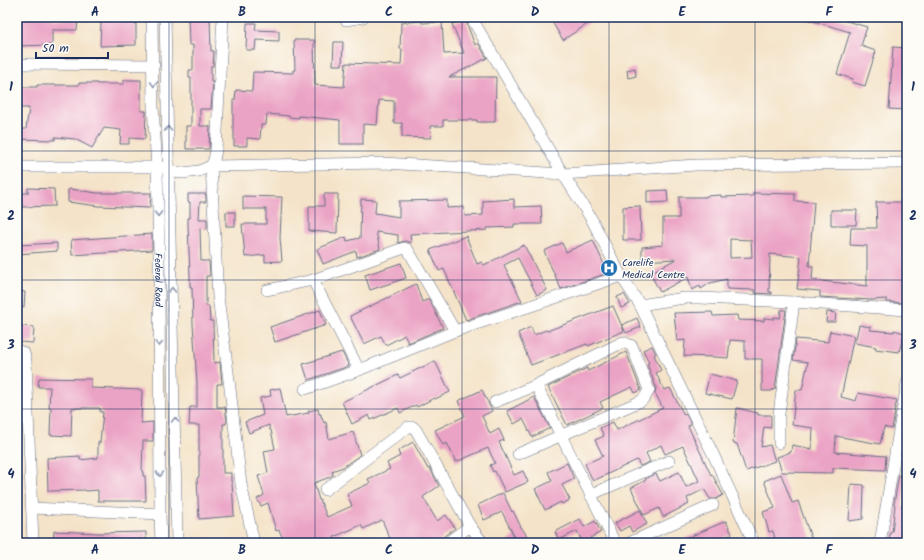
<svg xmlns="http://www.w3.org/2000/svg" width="924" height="560" font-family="Kalam,sans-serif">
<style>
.building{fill:#eba3c5;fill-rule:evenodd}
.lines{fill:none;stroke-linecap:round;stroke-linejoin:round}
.street-casing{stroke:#676e83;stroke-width:12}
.street{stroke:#fff;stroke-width:11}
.oneway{stroke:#8d97ae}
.grid{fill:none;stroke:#1b2f5e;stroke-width:1;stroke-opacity:0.55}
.labels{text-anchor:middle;stroke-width:3;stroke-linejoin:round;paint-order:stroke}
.poi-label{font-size:10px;fill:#1b2f5e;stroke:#fdfcf7;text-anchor:start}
.street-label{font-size:10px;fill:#1b2f5e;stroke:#fdfcf7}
.neatline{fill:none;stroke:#1b2f5e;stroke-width:1.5}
.grid-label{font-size:13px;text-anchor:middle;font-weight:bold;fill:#1b2f5e}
</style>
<rect width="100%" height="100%" fill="#fdfcf7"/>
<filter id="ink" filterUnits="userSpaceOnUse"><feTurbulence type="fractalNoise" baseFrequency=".025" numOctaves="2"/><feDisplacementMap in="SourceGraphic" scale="8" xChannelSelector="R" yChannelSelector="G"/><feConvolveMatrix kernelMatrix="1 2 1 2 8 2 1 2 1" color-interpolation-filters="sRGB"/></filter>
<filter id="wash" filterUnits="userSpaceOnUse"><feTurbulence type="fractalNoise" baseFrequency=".012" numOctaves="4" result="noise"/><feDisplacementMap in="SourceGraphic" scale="16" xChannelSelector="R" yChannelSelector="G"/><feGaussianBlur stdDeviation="0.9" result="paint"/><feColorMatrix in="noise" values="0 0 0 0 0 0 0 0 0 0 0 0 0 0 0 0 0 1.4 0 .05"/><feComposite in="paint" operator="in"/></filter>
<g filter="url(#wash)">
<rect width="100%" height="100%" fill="#f4e3c8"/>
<g id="blocks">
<g class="building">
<path d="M17,17H53V19L78,20L77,30H52V45L17,46Z"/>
<path d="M188,17H210L211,51H214L213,66H211V82H213L211,109H200V126H210L209,149H186V126H191V78H189V70H193V45H189Z"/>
<path d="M549,17H598L563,40Z"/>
<path d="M806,17H833L867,27L861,46L876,51L865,86L852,82L853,79L837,74L850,32L806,19Z"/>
<path d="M465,19L475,45L478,43L487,58L449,77H496L495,122H477V120H443V126H430L431,138L402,137V123H394V101L379,100L377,125L363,124V144H340V120L299,116V118L289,117V116L267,114L266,125H261L260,139L247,138V146H234V129H233V100H235L236,90L252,91L253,72L293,73V70H295L294,40H314L315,85L344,87L346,63L401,65L402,49H400L401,23L421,21L422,23L442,22L444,54L464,53L452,24Z"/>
<path d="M122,20H136V45L100,46L101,21L122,22Z"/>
<path d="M247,23H256L255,30L279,31V41L256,40L255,50H246Z"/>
<path d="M334,42H343L342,65H333Z"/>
<path d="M893,47L907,48V110L889,109Z"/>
<path d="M635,68L636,76L628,78L627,70Z"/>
<path d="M124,80H141V111H146L145,139L129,138V144H120L121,130L104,128L92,148L75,139L55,137V140L17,139V129H26L29,108H17V87H37V85H79V83H97V84H124Z"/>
<path d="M28,188L54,189L55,206L22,207L21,193H28Z"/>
<path d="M70,189L97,193H151L150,208L98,206L68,202V190Z"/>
<path d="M667,190L668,202L647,203V191Z"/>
<path d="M753,193L795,194V201L814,202L809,266H813L812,280L867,286V246L850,245L851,228H877L876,202H907V274H905V303L887,302V299L872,300L820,297V291L797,289L801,257L770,254L769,292H772V294L755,293V290L727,289V279L710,283L701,289L700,286L692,290L688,277L660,292L650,273L676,259L642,261V247L663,245V218H679V197H706V196L721,195V197L753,196ZM730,239L751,240L752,257L730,258Z"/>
<path d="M188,194H206V202H200L199,219H207V229L200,228L201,261H209L210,276H206V306H209L210,321H213L214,363L220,362L222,384H217V407H225L227,420L226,424H223V473H231V482H232L234,516L199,519L197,478L199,477V425H189L190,407H197V383L193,324L192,287H190V276L188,224V218H190V202H188Z"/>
<path d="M324,194H338L337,233L309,231V206H324Z"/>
<path d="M243,196L282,197L280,238L282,261L265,262V255L245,257L242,224H266V209H243Z"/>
<path d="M361,199L376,200L375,213L399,217V201L447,200V208L464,207L465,216L483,215V201L514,199V207L541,206L542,224H514V227L487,228V230L410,234L411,243L405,241L398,243V235L376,232L380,249L357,257L356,251L323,264L317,249L346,237L347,241L360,238Z"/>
<path d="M640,206L641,240H623V207Z"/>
<path d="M831,210H857L856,225H831Z"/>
<rect x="226" y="212" width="9" height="14"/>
<path d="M152,234V250L72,255L71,240Z"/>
<path d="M466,236L477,264L482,262L484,265L524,245L547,290L537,295L518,258L504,265L522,301L466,320L444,269L439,271L430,250Z"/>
<path d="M593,240L608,273L561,289L544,251L562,243L566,252Z"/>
<path d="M57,243V251L17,254V245Z"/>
<path d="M401,263L406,278L370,290L365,275Z"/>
<path d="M416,284L422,302L429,299L443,328L408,343L405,335L386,345L381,336L364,344L350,316Z"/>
<path d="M17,291L25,292L24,307H17Z"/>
<path d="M624,294L630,304L621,308L617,297Z"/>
<path d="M613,306L624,331L588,346L587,344L531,365L518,333L531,327L534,335L546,330L547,331Z"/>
<path d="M320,310L326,325L275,342L270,327Z"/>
<path d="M781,310H786L775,389L772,390V391H762V359H745V341L730,340L728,358L715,357L684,356L685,340L677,341L674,313L712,312L713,316L737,315L738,320L764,321V318L774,319V317L780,318Z"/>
<path d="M827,312L836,313L835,322H826Z"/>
<path d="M637,318L641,327L626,333L622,325Z"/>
<path d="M859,325L871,327L870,330L894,332V330L904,333L899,352L875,349L876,347L855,343Z"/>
<path d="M21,326L34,327L33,343L20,342Z"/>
<path d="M830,331L854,336L841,397L856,401L858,393L897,400L894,412H895L892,429L884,427L880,444L836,436L835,452L886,456L885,470L833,468V473L782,472L777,457L791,452L792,445L812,449L813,428L792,425L796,390H802L808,362L793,360L796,339L828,342Z"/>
<path d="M652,346L656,354L654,355L661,370L656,373L664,390L670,388L684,415L686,414L691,424L688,426L711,475L712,474L723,495L716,499H710L704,489L687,498L689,504L663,517L659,508L644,515L631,488L646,480L645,479L656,474L660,481L679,472L686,487L699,481L683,446L665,454L661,445L646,453L650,462L640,466L637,460L593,481L585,464L603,456L595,440L604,436L600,428L613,422L617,430L663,408L655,393L656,387L647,364L649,363L643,350Z"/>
<path d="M342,352L349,366L308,380L303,364Z"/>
<path d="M626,352L641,390L635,393L632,387L600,402L603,408L567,425L548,387L587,368L588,371Z"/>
<path d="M435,361L450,392L435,399L434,398L417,407L416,405L400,413L398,408L371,420L369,415L352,424L342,402L398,375L400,378Z"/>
<path d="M710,374L737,381L732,399L705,393Z"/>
<path d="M39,378L91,379V388L142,390L141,423L153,422V441H143L142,472H143V476H145L146,501H98V490L86,491L85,490L48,491L47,458L80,456V460L98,458V442L100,443L103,412H100V408H72L71,436L50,435L51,408H49L50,387H38Z"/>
<path d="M280,388L286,417L309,413L308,411L318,409L319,414H321V417H322L324,423L326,422L329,439L353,432L360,455L343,467L332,471L333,475L330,477L314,483L319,500H320L327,517L352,506L347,494L370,483L368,479L390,469L387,463L400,456L398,451L413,442L428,469L430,468L439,486L423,497L437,521L446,515L455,528L443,537L439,543H392L382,520L363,529L361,525L334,537L335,540L330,543H285L279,530L276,531L268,503L261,506L257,499L264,495L258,476L268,473L264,451L275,449L271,430H270L269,425L249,433L245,422L263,415L260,398L271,396L270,390Z"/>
<path d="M482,390L492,411L482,416L490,434L499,429L504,440L499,442L514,475L523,471L528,482L505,492L495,471L493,472L490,465L495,463L488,448L456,462L447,443L443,445L435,430L465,416L458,401Z"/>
<path d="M534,397L550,428L532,437L523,419L514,424L507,411Z"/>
<path d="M737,408L758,413V415H771V428L764,427L761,447L770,445L775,461L746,471L737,444L733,443Z"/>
<path d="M567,463L574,479L562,485L570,500L562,504L561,502L545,510L535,489L552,481L548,472Z"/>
<path d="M781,474L792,503L798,501L813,543H776L773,531L769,532L763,512L775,508L764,481Z"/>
<path d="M899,475L907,476L902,507H907V543H889L890,532H892L895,505L894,504Z"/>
<path d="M851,484L864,485L863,519L849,521Z"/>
<path d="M503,493L512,512L513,511L521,527L532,543H504L514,536L502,512L484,520L478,505Z"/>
<path d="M640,510L647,524L632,532L629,526L620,531L615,523Z"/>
<path d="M580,519L584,527L595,521L601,532L590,538L593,543H583L577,531L559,540L555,532Z"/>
<path d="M726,521L732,534L713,543H675Z"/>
<path d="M54,531L99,533L146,532V543H53Z"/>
</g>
</g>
</g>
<g filter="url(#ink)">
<use href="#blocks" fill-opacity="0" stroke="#676e83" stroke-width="1"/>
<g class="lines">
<g class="street-casing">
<g id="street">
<path id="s1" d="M152,17L153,107L157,167L159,252L160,514L161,543"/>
<path d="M165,17L177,543"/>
<path d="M223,17L216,150L214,160L211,166L218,297L229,380L241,484L254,543"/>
<path d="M471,17L563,174L592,220L621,276L640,305L713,454L754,543"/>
<path d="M346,20L363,17"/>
<path d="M17,64L154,65"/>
<path d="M17,167H157L169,168L174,172L183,173L199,171L211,166L384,163L563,174L696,165L907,163"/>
<path d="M313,280L359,370L455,331L621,276"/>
<path d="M267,290L313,280L404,248L408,250L455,331"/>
<path d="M640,305L684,298H699L794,302L907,310"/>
<path d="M17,350L24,353L26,361L33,543"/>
<path d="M305,389L359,370"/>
<path d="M495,402L537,385"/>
<path d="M779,443V414L794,302"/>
<path d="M518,454L641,401L645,397L649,390L632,346L623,342L536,385C562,438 588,490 615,543"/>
<path d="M325,490L408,427H413L416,430L470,526L483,543"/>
<path d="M590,495L669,461"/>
<path d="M32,508L160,514"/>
<path d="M447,543L470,526"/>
<path d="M629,543L713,505"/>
<path d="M880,543L907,383"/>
</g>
</g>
<use href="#street" class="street"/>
</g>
<defs><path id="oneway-chevron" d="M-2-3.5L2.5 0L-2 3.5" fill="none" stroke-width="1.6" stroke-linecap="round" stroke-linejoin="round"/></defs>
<g class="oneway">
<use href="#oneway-chevron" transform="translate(154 84) rotate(90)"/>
<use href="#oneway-chevron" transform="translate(168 129) rotate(-91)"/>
<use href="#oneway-chevron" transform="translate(158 214) rotate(89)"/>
<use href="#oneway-chevron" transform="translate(172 290) rotate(-91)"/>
<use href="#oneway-chevron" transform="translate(159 344) rotate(91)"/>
<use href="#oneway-chevron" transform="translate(175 420) rotate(-91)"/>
<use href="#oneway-chevron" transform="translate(160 474) rotate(90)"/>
</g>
</g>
<path class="grid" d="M169,17V543M315,17V543M462,17V543M609,17V543M755,17V543M17,151H907M17,280H907M17,409H907"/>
<defs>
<g id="hospital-disc" transform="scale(0.9)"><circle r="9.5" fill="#1f6fb2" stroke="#fdfcf7"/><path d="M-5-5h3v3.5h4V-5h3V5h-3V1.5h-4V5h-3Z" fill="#fff"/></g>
</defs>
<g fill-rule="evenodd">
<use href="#hospital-disc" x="609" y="268"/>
</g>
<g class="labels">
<g class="poi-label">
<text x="622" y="266">Carelife<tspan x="622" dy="12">Medical Centre</tspan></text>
</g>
<g class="street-label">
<text dy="4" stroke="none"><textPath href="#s1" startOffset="263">Federal Road</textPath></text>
</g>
</g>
<rect width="924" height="560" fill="none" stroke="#fdfcf7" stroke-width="44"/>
<path d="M36 52v6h72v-6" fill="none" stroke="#1b2f5e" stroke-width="2"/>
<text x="42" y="52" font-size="12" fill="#1b2f5e" stroke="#fdfcf7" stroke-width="3" paint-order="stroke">50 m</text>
<rect x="22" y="22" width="880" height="516" class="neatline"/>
<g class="grid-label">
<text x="95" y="16">A</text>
<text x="242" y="16">B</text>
<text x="389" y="16">C</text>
<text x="535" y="16">D</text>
<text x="682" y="16">E</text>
<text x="829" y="16">F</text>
<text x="11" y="91">1</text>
<text x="913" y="91">1</text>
<text x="11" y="220">2</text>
<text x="913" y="220">2</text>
<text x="11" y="349">3</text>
<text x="913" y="349">3</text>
<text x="11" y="478">4</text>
<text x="913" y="478">4</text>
<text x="95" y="554">A</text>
<text x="242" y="554">B</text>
<text x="389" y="554">C</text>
<text x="535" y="554">D</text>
<text x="682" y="554">E</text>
<text x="829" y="554">F</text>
</g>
</svg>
